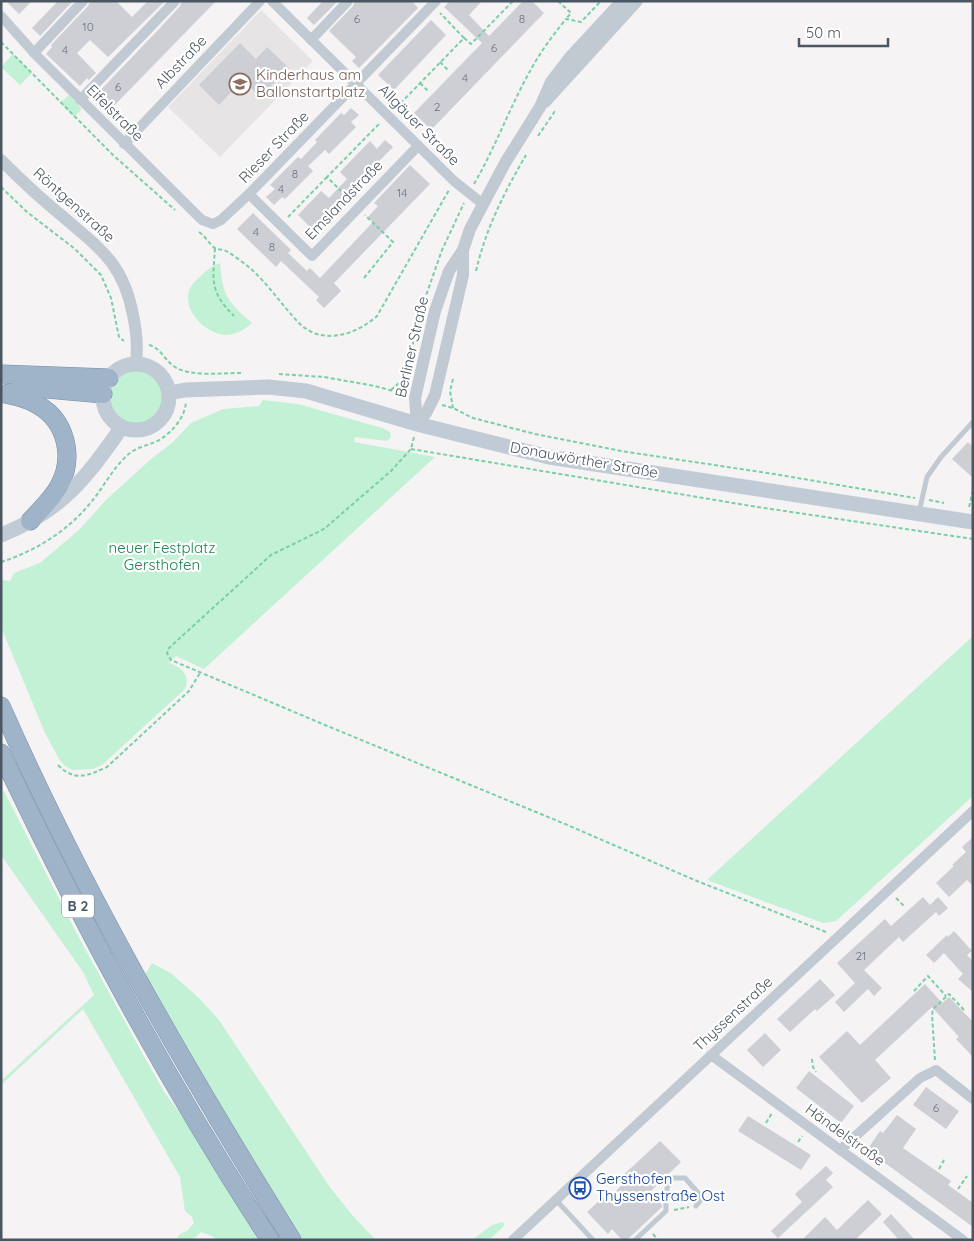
<svg xmlns="http://www.w3.org/2000/svg" width="974" height="1241" font-family="Quicksand,sans-serif">
<style>
.education{fill:#e6e4e5}
.green{fill:#c3f1d5}
.building{fill:#cdcfd5}
.lines{fill:none;stroke-linecap:round;stroke-linejoin:round}
.trunk-casing{stroke:#7690ad;stroke-width:19}
.path{stroke:#7ad0a6;stroke-width:2;stroke-dasharray:4 2.5;stroke-linecap:butt}
.service{stroke:#c1cad2;stroke-width:5}
.minor{stroke:#c1cad2;stroke-width:10}
.tertiary{stroke:#c1cad2;stroke-width:12}
.secondary{stroke:#c1cbd6;stroke-width:15}
.trunk{stroke:#9fb4c9;stroke-width:18}
.labels{text-anchor:middle;stroke-width:4.5;stroke-linejoin:round;paint-order:stroke}
.number-label{font-size:12px;fill:#6b747e}
.shield{fill:#fff;stroke:#808990;stroke-width:1}
.shield-label{font-size:14px;font-weight:bold;fill:#4a5661}
.street-label{font-size:15px;fill:#4a5661;stroke:#fff}
.education-label{font-size:15px;fill:#785e54;stroke:#fff;text-anchor:start}
.park-label{font-size:15px;fill:#17864f;stroke:#fff}
.transit-label{font-size:15px;fill:#164399;stroke:#fff;text-anchor:start}
</style>
<rect width="100%" height="100%" fill="#f5f3f3"/>
<path class="education" d="M261,10L313,61L220,157L168,107Z"/>
<g class="green">
<path d="M13,54L32,73L20,85L1,67Z"/>
<path d="M69,95L82,109L74,117L60,103Z"/>
<path d="M220,263C223,297 227,301 252,323C245,329 237,334 227,335C207,335 183,312 189,291C191,285 196,280 201,276C207,270 212,266 220,263Z"/>
<circle cx="136" cy="397" r="27"/>
<path d="M263,400L298,404L382,428L390,432L391,437L387,441L355,437L354,442L435,457L204,669L176,656L169,663C181,667 191,675 185,689L102,765L93,769L73,770L65,766L59,759L45,733L1,627V580L10,581L14,573L40,563L79,530L106,500L151,459L172,443L191,423L223,409L259,406Z"/>
<path d="M973,636V796L836,921L823,923L707,880Z"/>
<path d="M4,791L77,934L146,1060L165,1093L193,1131L258,1240H215L214,1237L201,1232L192,1240H176L180,1234L187,1231L194,1223L192,1217L185,1211L180,1177L83,1009L1,1085V1081L94,995L83,972L1,855V794Z"/>
<path d="M152,963L172,974L200,999L219,1020L329,1186L352,1215L376,1240H302L218,1102L145,975Z"/>
<path d="M503,1222L504,1226L489,1240H472L492,1225Z"/>
</g>
<g class="building">
<path d="M6,1H32L19,14Z"/>
<path d="M58,1H73L40,36L32,28Z"/>
<path d="M90,1H116L132,17L148,1H165L108,57L90,40L77,53L96,73L89,80L87,78L80,86L46,54L52,47L51,45L88,6Z"/>
<path d="M182,1H216L107,113L92,99L160,28L180,6Z"/>
<path d="M323,1H338L314,25L307,18Z"/>
<path d="M355,1H412L418,8L359,68L352,61L356,57L329,31L353,6Z"/>
<path d="M450,1H482L469,15L489,36L523,1H532L544,13L431,130L414,113L482,43L444,7Z"/>
<path d="M431,20L446,35L394,90L378,75Z"/>
<path d="M240,43L256,59L267,47L289,68L260,97L243,80L219,105L199,85Z"/>
<path d="M351,108L359,115L351,122L356,127L329,154L325,150L308,166L313,171L285,199L282,197L274,205L266,197L275,189L270,185L298,157L301,159L317,142L315,140L341,113L344,115Z"/>
<path d="M385,140L393,147L312,229L298,215L321,191L329,198L347,179L340,172L370,141L377,149Z"/>
<path d="M410,165L430,184L334,283L341,291L324,308L316,300L319,297L281,261L276,267L237,229L253,213L291,250L288,253L307,271L310,268L320,278L373,222L368,217L378,206L374,203Z"/>
<path d="M968,442L973,447V478L952,459Z"/>
<path d="M973,837V886L967,880L949,897L936,883L954,866L952,865L966,852L962,847Z"/>
<path d="M923,897L930,905L938,897L948,908L939,916L936,912L903,942L899,937L864,970L882,988L874,996L868,989L844,1012L835,1002L855,983L837,963L885,919L891,926Z"/>
<path d="M954,931L972,951L967,955L973,961V992L958,979L963,974L944,953L934,963L926,955L947,935L948,937Z"/>
<path d="M820,979L835,995L817,1011L815,1009L790,1032L777,1019Z"/>
<path d="M925,984L942,1003L949,997L973,1022V1057L956,1039L959,1037L932,1007L875,1060L891,1078L862,1103L819,1057L847,1031L860,1045Z"/>
<path d="M765,1033L781,1050L763,1067L747,1050Z"/>
<path d="M809,1071L854,1106L841,1123L796,1088Z"/>
<path d="M926,1087L959,1111L946,1129L913,1105Z"/>
<path d="M897,1115L916,1129L903,1148L951,1181L948,1185L973,1203V1227L867,1150L880,1131L883,1133Z"/>
<path d="M748,1116L811,1155L801,1170L738,1131Z"/>
<path d="M660,1141L681,1162L650,1192L662,1205V1207L627,1240H622L612,1229L608,1234L587,1212L603,1197L606,1201L622,1185L617,1181Z"/>
<path d="M826,1166L833,1173L826,1180L833,1187L778,1238L771,1231L802,1202L795,1194Z"/>
<path d="M868,1200L882,1214L855,1240H802L825,1217L837,1230Z"/>
<path d="M891,1214L915,1240H899L883,1222Z"/>
</g>
<g class="lines">
<g class="trunk-casing">
<g id="trunk">
<path d="M1,374L109,378"/>
<path d="M9,393L36,388L103,394"/>
<path d="M5,394C16,396 28,399 38,405C66,421 75,457 59,486C52,499 40,510 30,521"/>
<path d="M1,706C83,892 185,1068 292,1240"/>
<path d="M1,753C80,920 169,1085 270,1240"/>
</g>
</g>
<g class="path">
<path d="M558,1L571,13L566,19"/>
<path d="M464,38L471,44L513,1"/>
<path d="M1,42L113,155L175,210"/>
<path d="M440,62L449,71"/>
<path d="M420,83L429,92"/>
<path d="M396,108L464,38L440,13"/>
<path d="M538,136L555,111"/>
<path d="M474,184C495,148 509,109 529,73C539,54 552,36 566,19L581,22L601,1"/>
<path d="M1,187L27,212L75,249L101,275L111,298L119,337L124,341"/>
<path d="M351,201L327,177L380,123"/>
<path d="M288,217L327,177"/>
<path d="M199,232C204,235 211,246 215,248C218,250 223,249 226,251C235,256 244,263 251,269C270,286 283,307 300,324C323,346 357,334 377,316L449,190"/>
<path d="M215,248C213,281 209,291 234,316"/>
<path d="M476,271C486,228 504,193 526,155"/>
<path d="M364,278L393,242L365,215"/>
<path d="M149,345C161,348 165,361 175,367C190,377 223,373 241,373"/>
<path d="M279,374L324,377L375,386L404,394"/>
<path d="M453,379L450,391L453,408"/>
<path d="M391,390L401,381L405,375L422,307L442,250L464,203"/>
<path d="M442,405L453,408L473,418L535,434L621,451L774,474L915,498"/>
<path d="M414,437L411,449L391,471L324,529L271,555L169,648L167,653L171,660L325,725L565,824L697,881L826,932"/>
<path d="M411,449L751,506L973,539"/>
<path d="M929,500L944,503"/>
<path d="M969,507L973,490"/>
<path d="M1,562C36,551 69,530 92,501C105,485 114,466 130,453C139,446 151,445 161,439C173,431 185,417 186,402"/>
<path d="M58,765C75,782 87,776 107,767L189,691L200,673"/>
<path d="M896,898L905,907"/>
<path d="M914,991L928,976L946,996"/>
<path d="M812,1059L813,1067L816,1072"/>
<path d="M935,1060L932,1015L933,1009L949,994L964,1010"/>
<path d="M766,1123L772,1113"/>
<path d="M798,1142L802,1136"/>
<path d="M939,1169L944,1160"/>
<path d="M958,1189L967,1176"/>
<path d="M674,1210L689,1207"/>
<path d="M653,1234L658,1240"/>
</g>
<g class="service">
<path d="M919,512L927,477L941,457L973,422"/>
<path d="M556,1200L593,1240"/>
<path d="M635,1240L666,1211C666,1199 664,1186 673,1178H685L700,1195L701,1200L696,1206"/>
</g>
<g class="minor">
<path d="M272,1L454,181L483,204"/>
<path d="M1,16L36,55L202,220L213,224L221,220L249,194L436,1"/>
<path d="M311,40L348,1"/>
<path d="M34,53L83,1"/>
<path d="M80,100L175,1"/>
<path d="M124,144L260,1"/>
<path d="M249,194L312,256L418,146"/>
<path d="M711,1055L963,1240"/>
<path d="M840,1150L920,1078L936,1070L973,1099"/>
<path d="M513,1240L973,811"/>
</g>
<g class="tertiary">
<path d="M545,102L637,1"/>
<path d="M1,160C20,179 40,198 61,215C99,248 123,262 133,315C137,333 138,346 136,364"/>
<path d="M417,424L415,398L435,311L449,271L463,250L470,229L505,163L540,107L551,82L571,56L622,1"/>
<path d="M417,424L426,413L435,395L463,275V251"/>
</g>
<g class="secondary">
<circle cx="136" cy="397" r="33"/>
<path d="M169,393L185,390L268,387L306,391L417,424L549,457L973,522"/>
<path d="M1,535C63,510 85,479 122,427"/>
</g>
<use href="#trunk" class="trunk"/>
</g>
<defs>
<g id="school-ring" transform="scale(1.125)"><circle r="9.5" fill="#fff" stroke="#8d6e63" stroke-width="1.5"/><path d="M0-5L7-2L0 1L-7-2ZM-4 1L0 2.5L4 1V4Q0 6-4 4Z" fill="#8d6e63"/></g>
<g id="bus-ring" transform="scale(1.125)"><circle r="9.5" fill="#fff" stroke="#1a4fb4" stroke-width="1.5"/><path d="M-5-6H5V4H4V6H2V4H-2V6H-4V4H-5ZM-3.5-4V0h7V-4ZM-3.5 1.2v1.5H-2V1.2ZM2 1.2v1.5H3.5V1.2Z" fill="#1a4fb4"/></g>
</defs>
<g fill-rule="evenodd">
<use href="#school-ring" x="240" y="84"/>
<use href="#bus-ring" x="580" y="1188"/>
</g>
<g class="labels">
<g class="number-label">
<text x="357" y="23">6</text>
<text x="522" y="23">8</text>
<text x="88" y="31">10</text>
<text x="494" y="52">6</text>
<text x="65" y="54">4</text>
<text x="465" y="82">4</text>
<text x="118" y="91">6</text>
<text x="437" y="111">2</text>
<text x="295" y="178">8</text>
<text x="281" y="193">4</text>
<text x="402" y="197">14</text>
<text x="256" y="236">4</text>
<text x="272" y="251">8</text>
<text x="861" y="960">21</text>
<text x="936" y="1112">6</text>
</g>
<rect class="shield" x="62" y="894.5" width="32" height="23" rx="4"/>
<g class="shield-label">
<text x="78" y="911">B 2</text>
</g>
<g class="street-label">
<text transform="translate(181 62) rotate(-46)" y="5">Albstraße</text>
<text transform="translate(115 113) rotate(45)" y="5">Eifelstraße</text>
<text transform="translate(419 125) rotate(45)" y="5">Allgäuer Straße</text>
<text transform="translate(274 147) rotate(-46)" y="5">Rieser Straße</text>
<text transform="translate(344 200) rotate(-46)" y="5">Emslandstraße</text>
<text transform="translate(74 205) rotate(42)" y="5">Röntgenstraße</text>
<text transform="translate(412 347) rotate(-77)" y="5">Berliner Straße</text>
<text transform="translate(584 460) rotate(10)" y="5">Donauwörther Straße</text>
<text transform="translate(733 1014) rotate(-43)" y="5">Thyssenstraße</text>
<text transform="translate(845 1135) rotate(36)" y="5">Händelstraße</text>
</g>
<g class="education-label">
<text x="256" y="80">Kinderhaus am<tspan x="256" dy="17">Ballonstartplatz</tspan></text>
</g>
<g class="park-label">
<text x="162" y="553">neuer Festplatz<tspan x="162" dy="17">Gersthofen</tspan></text>
</g>
<g class="transit-label">
<text x="596" y="1184">Gersthofen<tspan x="596" dy="17">Thyssenstraße Ost</tspan></text>
</g>
</g>
<rect width="974" height="1241" fill="none" stroke="#4a5661" stroke-width="5"/>
<path d="M799 38v8h89v-8" fill="none" stroke="#4a5661" stroke-width="2.5"/>
<text x="806" y="38" font-size="15" fill="#4a5661" stroke="#ffffff" stroke-width="4" paint-order="stroke">50 m</text>
</svg>
